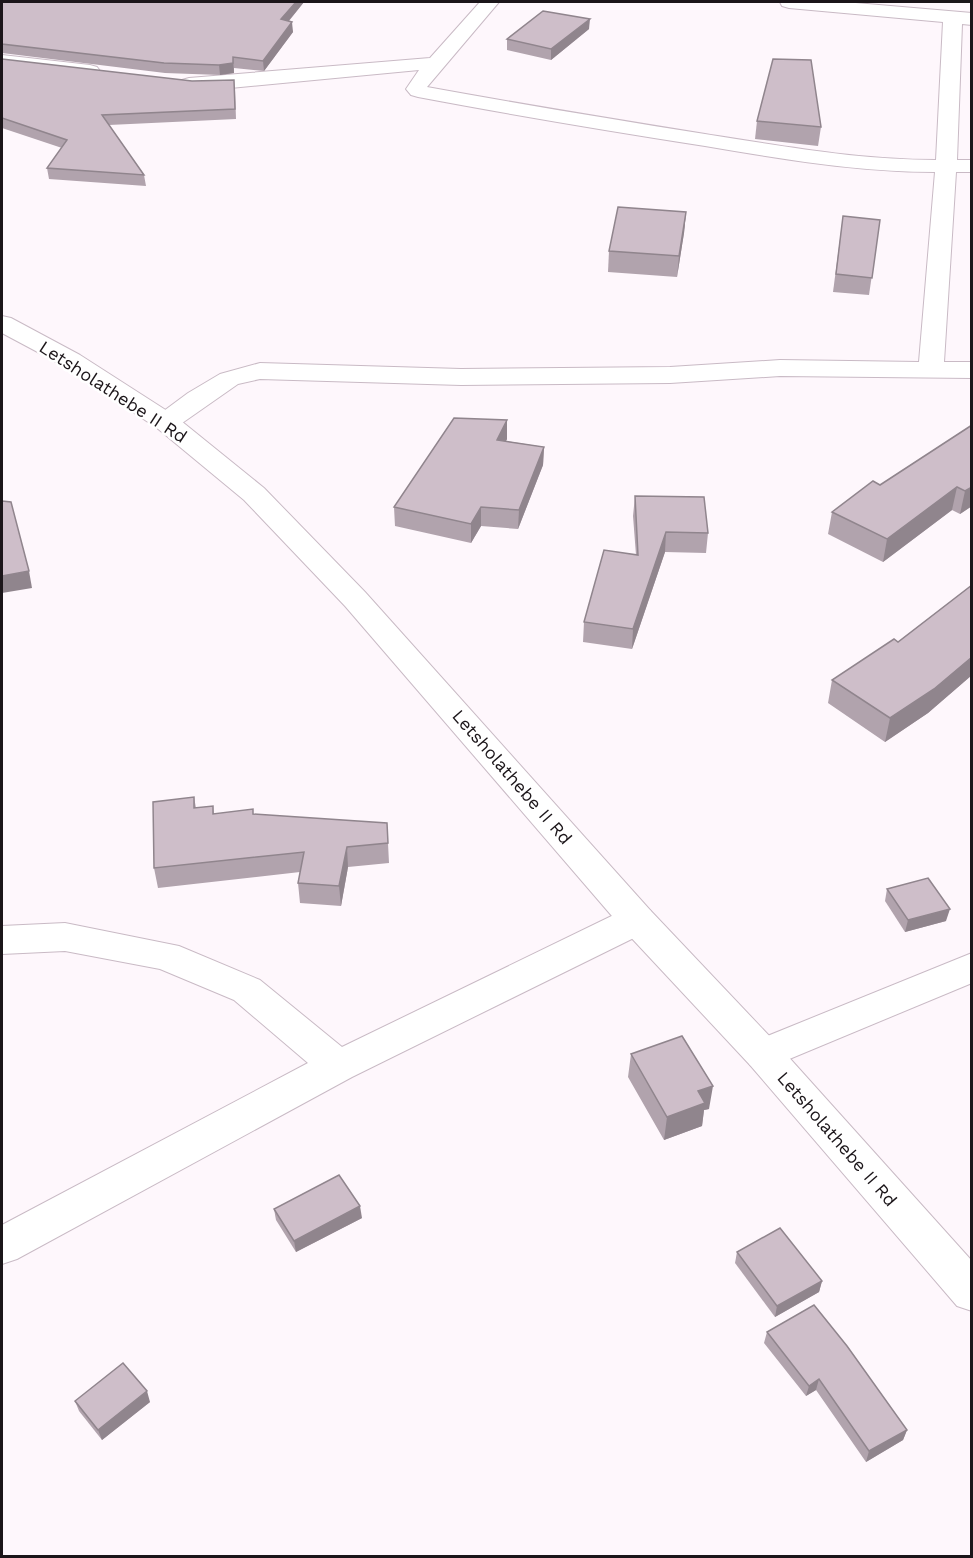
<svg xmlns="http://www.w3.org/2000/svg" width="973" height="1558" font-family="'Work Sans',sans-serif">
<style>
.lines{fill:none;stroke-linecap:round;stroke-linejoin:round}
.street-casing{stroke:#c9bac5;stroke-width:2}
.secondary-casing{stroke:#c9bac5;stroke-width:2}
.street{fill:#fff;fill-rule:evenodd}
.secondary{fill:#fff;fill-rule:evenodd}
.wall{fill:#b1a3ad}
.shaded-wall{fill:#90858d}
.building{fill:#cebec9;stroke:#90858d;stroke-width:1.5}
.labels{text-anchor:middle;stroke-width:5;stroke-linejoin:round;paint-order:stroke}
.street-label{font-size:18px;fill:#1b1519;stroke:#fff}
</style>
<rect width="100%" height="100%" fill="#fef7fc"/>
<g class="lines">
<g class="street-casing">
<g id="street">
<path d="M480,2H499L427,87C520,104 612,119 705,134C782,146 858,160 936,160L943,22L789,8L782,6L780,2H844L972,13V25L962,24L957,160H972V172H956L944,362H972V378L780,376L670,383L461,385L260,379L238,384L175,428L166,430L157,428L153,422L157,416L188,393L220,374L260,363L461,369L670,367L780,360L919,362L935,172C857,172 781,159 705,146C609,131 513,115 418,97L411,95L406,89L419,70L220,89L182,88L179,84L182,80L189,78L430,58Z"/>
<path d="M2,55L90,65L97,67L100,71L97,75L90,77L2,67Z"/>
<path d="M637,906L650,910L655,920L650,930L352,1077L17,1259L2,1264V1225L308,1063L234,1000L160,969L65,951L2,954V926L65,923L179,946L260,980L342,1047L624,910Z"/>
<path d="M972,953V983L763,1070L750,1065L744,1054L750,1043Z"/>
</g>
</g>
<g class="secondary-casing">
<path id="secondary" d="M2,316L11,318L80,355L175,416L264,488L365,592L650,910L776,1043L972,1261V1311L957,1306L750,1065L624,930L345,606L244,500L157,428L62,365L2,333Z"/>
</g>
<use href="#street" class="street"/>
<use href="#secondary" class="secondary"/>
</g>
<g class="wall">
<path d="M2,2H304L289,21L293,32L264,71L234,68V73L220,75L165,73L2,53Z"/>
<path d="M589,29L551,60L507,50V39Z"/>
<path d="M2,59L235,90L236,119L109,125L144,175L146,186L49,179L47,168L62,148L2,128Z"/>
<path d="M757,121L821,127L818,146L755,139Z"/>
<path d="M686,212L684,233L677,277L608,272L609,251Z"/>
<path d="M843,216L880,220L869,295L833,292Z"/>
<path d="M507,420V439L506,441L544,447L543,465L518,529L481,526L471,543L395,526L394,507Z"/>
<path d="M972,425V506L960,514L952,510L883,562L828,534L832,512L880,485Z"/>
<path d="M635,496L708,533L706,553L665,552L632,649L583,642L584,622L636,555L633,516Z"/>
<path d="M972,585V675L928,713L885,742L828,703L832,680L898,642Z"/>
<path d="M194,797L196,808L213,806L214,814L253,815L388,843L389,863L348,867L341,906L300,903L298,883L300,872L158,888L154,868Z"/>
<path d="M887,889L946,921L905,932L885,901Z"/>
<path d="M631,1054L709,1109L704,1110L702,1126L664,1140L628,1077Z"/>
<path d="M274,1209L362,1218L296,1252L276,1220Z"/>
<path d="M737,1252L822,1281L819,1292L775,1317L735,1263Z"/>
<path d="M767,1332L907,1430L903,1440L866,1462L816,1390L806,1396L764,1343Z"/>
<path d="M75,1401L150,1402L102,1440L79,1411Z"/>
</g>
<g class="shaded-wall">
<path d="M296,2H304L282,29L281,19Z"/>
<path d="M590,19L589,29L551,60V49Z"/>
<path d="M292,22L293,32L264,71L263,61Z"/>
<path d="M233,57L234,73L220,75L219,65Z"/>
<path d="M686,212L684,233L677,277L679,256Z"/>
<path d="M507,420V439L497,459V440Z"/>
<path d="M544,447L543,465L518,529L519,510Z"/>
<path d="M957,487L952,510L883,562L887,539Z"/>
<path d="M972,487V506L960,514L965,491Z"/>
<path d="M481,507V526L471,543V524Z"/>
<path d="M666,532L665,552L632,649L633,629Z"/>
<path d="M29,571L32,588L2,593V576Z"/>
<path d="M972,657V675L928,713L885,742L890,718Z"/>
<path d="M347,847L348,867L341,906L339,886Z"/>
<path d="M950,909L946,921L905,932L908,920Z"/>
<path d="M713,1086L709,1109L704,1110L702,1126L664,1140L667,1117L698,1091Z"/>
<path d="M360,1206L362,1218L296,1252L294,1241Z"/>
<path d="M822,1281L819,1292L775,1317L777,1306Z"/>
<path d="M819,1379L816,1390L806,1396L809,1386Z"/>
<path d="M147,1391L150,1402L102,1440L98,1430Z"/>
<path d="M907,1430L903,1440L866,1462L869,1451Z"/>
</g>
<g class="building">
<path d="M2,2H296L281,19L292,22L263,61L233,57V63L219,65L164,63L2,44Z"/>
<path d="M543,11L590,19L551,49L507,39Z"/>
<path d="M2,59L192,81L234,80L235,109L102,115L144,175L47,168L67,140L2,118Z"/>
<path d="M773,59L811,60L821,127L757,121Z"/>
<path d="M618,207L686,212L679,256L609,251Z"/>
<path d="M843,216L880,220L872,278L836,274Z"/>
<path d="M454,418L507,420L497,440L544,447L519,510L481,507L471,524L394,507Z"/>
<path d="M972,425V487L965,491L957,487L887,539L832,512L873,481L880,485Z"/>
<path d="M635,496L704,497L708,533L666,532L633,629L584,622L604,550L638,555Z"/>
<path d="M2,501L11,502L29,571L2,576Z"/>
<path d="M972,585V657L934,689L890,718L832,680L894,639L898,642Z"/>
<path d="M194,797V808L213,806V814L253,809V814L387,823L388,843L347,847L339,886L298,883L304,852L154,868L153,802Z"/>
<path d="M928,878L950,909L908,920L887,889Z"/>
<path d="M682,1036L713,1086L698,1091L705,1103L667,1117L631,1054Z"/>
<path d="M339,1175L360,1206L294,1241L274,1209Z"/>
<path d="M780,1228L822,1281L777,1306L737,1252Z"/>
<path d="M814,1305L847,1346L907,1430L869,1451L819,1379L809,1386L767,1332Z"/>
<path d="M123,1363L147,1391L98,1430L75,1401Z"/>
</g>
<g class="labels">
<g class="street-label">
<text transform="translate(113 392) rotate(33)" y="6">Letsholathebe II Rd</text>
<text transform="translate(512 777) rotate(49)" y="6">Letsholathebe II Rd</text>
<text transform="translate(837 1139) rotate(49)" y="6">Letsholathebe II Rd</text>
</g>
</g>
<rect width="973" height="1558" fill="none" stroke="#1b1519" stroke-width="6"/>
</svg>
